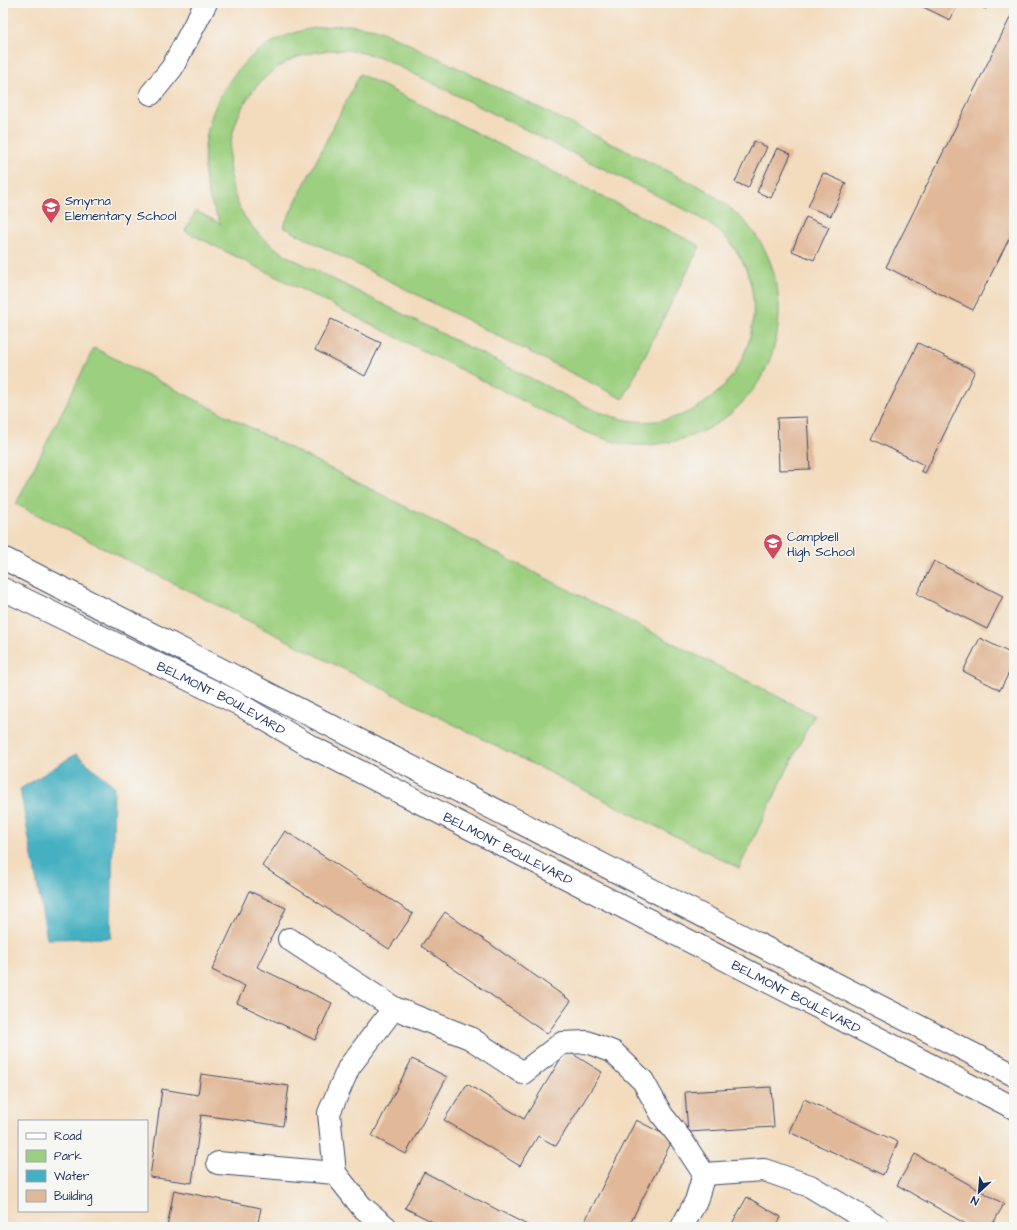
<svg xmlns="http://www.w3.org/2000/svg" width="1017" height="1230" font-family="'Architects Daughter',sans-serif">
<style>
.green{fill:#9ccf7f;stroke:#5c7f6e;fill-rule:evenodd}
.water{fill:#44b0c1;stroke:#307090}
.building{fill:#e1b898}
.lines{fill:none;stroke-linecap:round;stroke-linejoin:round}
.minor-casing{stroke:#3b496c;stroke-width:24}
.minor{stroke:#fff;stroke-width:22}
.labels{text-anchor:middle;stroke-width:3;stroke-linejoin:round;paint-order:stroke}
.poi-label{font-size:13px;fill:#1b2f5e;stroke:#f6f6f2;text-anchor:start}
.street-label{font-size:13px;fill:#1b2f5e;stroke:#f6f6f2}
</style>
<rect width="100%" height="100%" fill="#f6f6f2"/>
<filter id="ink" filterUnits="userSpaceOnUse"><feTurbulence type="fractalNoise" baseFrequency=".025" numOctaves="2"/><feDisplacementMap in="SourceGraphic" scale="8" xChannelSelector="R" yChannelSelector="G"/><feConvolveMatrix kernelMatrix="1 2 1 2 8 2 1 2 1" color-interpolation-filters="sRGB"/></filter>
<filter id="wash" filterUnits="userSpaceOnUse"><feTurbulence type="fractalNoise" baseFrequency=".012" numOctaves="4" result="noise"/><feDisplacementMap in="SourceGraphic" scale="16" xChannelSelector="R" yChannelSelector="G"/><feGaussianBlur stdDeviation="0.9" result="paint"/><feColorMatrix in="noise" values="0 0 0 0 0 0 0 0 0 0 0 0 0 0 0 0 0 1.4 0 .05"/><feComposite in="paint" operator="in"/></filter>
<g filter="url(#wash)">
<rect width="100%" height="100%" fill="#f3dcbe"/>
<g class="green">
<path d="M349,25L375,29L397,38L704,189C727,204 746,219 761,243C772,261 778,284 779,306C781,387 716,447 636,445C617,445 600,437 583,431L185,231L196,211L221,224C218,217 214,210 211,202C191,143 217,72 273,42C297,29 322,26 349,25ZM346,50L368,54L386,60L692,213C704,220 716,228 726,238C771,286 758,364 707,401C687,416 660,424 635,421C621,420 608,415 594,410L287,256C270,245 254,232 243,214C210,156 239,75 304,55C318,51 332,50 346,50Z"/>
<path d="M360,74L700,246L623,399L283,227Z"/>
<path d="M94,348L814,715L739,868L16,504Z"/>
</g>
<path class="water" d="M76,754L114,786L111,938L47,939L20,789Z"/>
<g id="blocks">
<g class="building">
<path d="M915,3H959L950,20Z"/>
<path d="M972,3H989L986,9Z"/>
<path d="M1014,10V229L973,310L886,267Z"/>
<path d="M754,141L767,147L748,188L735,182Z"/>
<path d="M777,148L791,154L771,198L757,192Z"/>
<path d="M823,173L846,183L831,216L808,207Z"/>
<path d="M806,217L829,227L814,260L792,251Z"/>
<path d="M331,319L381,343L365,376L315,350Z"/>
<path d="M918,343L975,371L925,473L921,471L924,465L871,439Z"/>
<path d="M807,417L810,469L779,470L777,418Z"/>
<path d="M934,561L1003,596L987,629L917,594Z"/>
<path d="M980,638L1014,655V663L1000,690L963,671Z"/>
<path d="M285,831L413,914L389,949L262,866Z"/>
<path d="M249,891L286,908L257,967L332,1003L315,1040L237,1003L245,986L212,970Z"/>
<path d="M445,912L571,1001L547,1034L421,946Z"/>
<path d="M566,1050L602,1072L556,1146L538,1136L520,1166L444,1120L467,1084L524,1119Z"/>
<path d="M412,1059L447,1077L406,1154L372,1136Z"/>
<path d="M201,1074L289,1086L283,1126L201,1115L192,1183L150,1177L162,1089L198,1095Z"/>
<path d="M771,1087L774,1127L688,1132L685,1092Z"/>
<path d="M804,1099L898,1142L883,1175L789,1132Z"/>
<path d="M636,1120L673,1139L628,1227H582Z"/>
<path d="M915,1154L1004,1204L991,1227H971L897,1185Z"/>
<path d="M424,1172L531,1227H443L405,1208Z"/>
<path d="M174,1190L261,1208L257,1227H167Z"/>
<path d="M747,1197L781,1217L776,1227H730Z"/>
<path d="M1014,1216V1227H1009Z"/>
</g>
</g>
</g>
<g filter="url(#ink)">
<use href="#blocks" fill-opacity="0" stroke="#3b496c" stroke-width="1"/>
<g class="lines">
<g class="minor-casing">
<g id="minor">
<path d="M151,94L172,68L206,3"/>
<path d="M3,558L1014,1075"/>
<path id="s1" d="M3,589L237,703L310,746L1014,1108"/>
<path d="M289,939L394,1008L470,1038L523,1073L562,1043L587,1042L613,1052L643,1081L662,1115L681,1139L704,1174"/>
<path d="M218,1163L335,1173"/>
<path d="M386,1227L361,1206L335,1173L329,1113L349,1067L394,1008"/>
<path d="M682,1227L696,1201L704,1174L764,1170L810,1186L878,1227"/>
</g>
</g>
<use href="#minor" class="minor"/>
</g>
</g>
<defs>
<g id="school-pin" transform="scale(1)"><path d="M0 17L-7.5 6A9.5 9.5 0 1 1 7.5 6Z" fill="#d1495b" stroke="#f6f6f2"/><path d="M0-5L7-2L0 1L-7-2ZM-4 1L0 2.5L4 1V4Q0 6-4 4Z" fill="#fff"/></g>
</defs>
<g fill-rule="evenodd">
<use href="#school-pin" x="51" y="207"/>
<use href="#school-pin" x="773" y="543"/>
</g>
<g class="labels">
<g class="poi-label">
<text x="65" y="205">Smyrna<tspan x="65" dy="15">Elementary School</tspan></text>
<text x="787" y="541">Campbell<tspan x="787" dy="15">High School</tspan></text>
</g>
<g class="street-label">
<text dy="5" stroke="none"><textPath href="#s1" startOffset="244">BELMONT BOULEVARD</textPath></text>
<text dy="5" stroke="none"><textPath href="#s1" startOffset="568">BELMONT BOULEVARD</textPath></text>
<text dy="5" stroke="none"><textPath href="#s1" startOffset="892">BELMONT BOULEVARD</textPath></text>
</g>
</g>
<rect width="1017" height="1230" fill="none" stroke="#f6f6f2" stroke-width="16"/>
<rect x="18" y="1120" width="130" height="92" fill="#f6f6f2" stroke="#9ea6b7"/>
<rect x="26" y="1133" width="20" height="6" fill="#ffffff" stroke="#9ea6b7"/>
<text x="54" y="1140" font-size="12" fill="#1b2f5e">Road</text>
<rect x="26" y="1150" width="20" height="12" fill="#9ccf7f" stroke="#9ea6b7"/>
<text x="54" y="1160" font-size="12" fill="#1b2f5e">Park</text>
<rect x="26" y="1170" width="20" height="12" fill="#44b0c1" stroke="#9ea6b7"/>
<text x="54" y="1180" font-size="12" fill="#1b2f5e">Water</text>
<rect x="26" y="1190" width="20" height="12" fill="#e1b898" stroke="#9ea6b7"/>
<text x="54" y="1200" font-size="12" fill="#1b2f5e">Building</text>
<g transform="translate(979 1192) rotate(206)" stroke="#f6f6f2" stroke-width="3" paint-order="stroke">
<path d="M0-3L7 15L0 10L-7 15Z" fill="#1b2f5e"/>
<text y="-6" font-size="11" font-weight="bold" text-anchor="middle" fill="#1b2f5e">N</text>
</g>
</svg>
